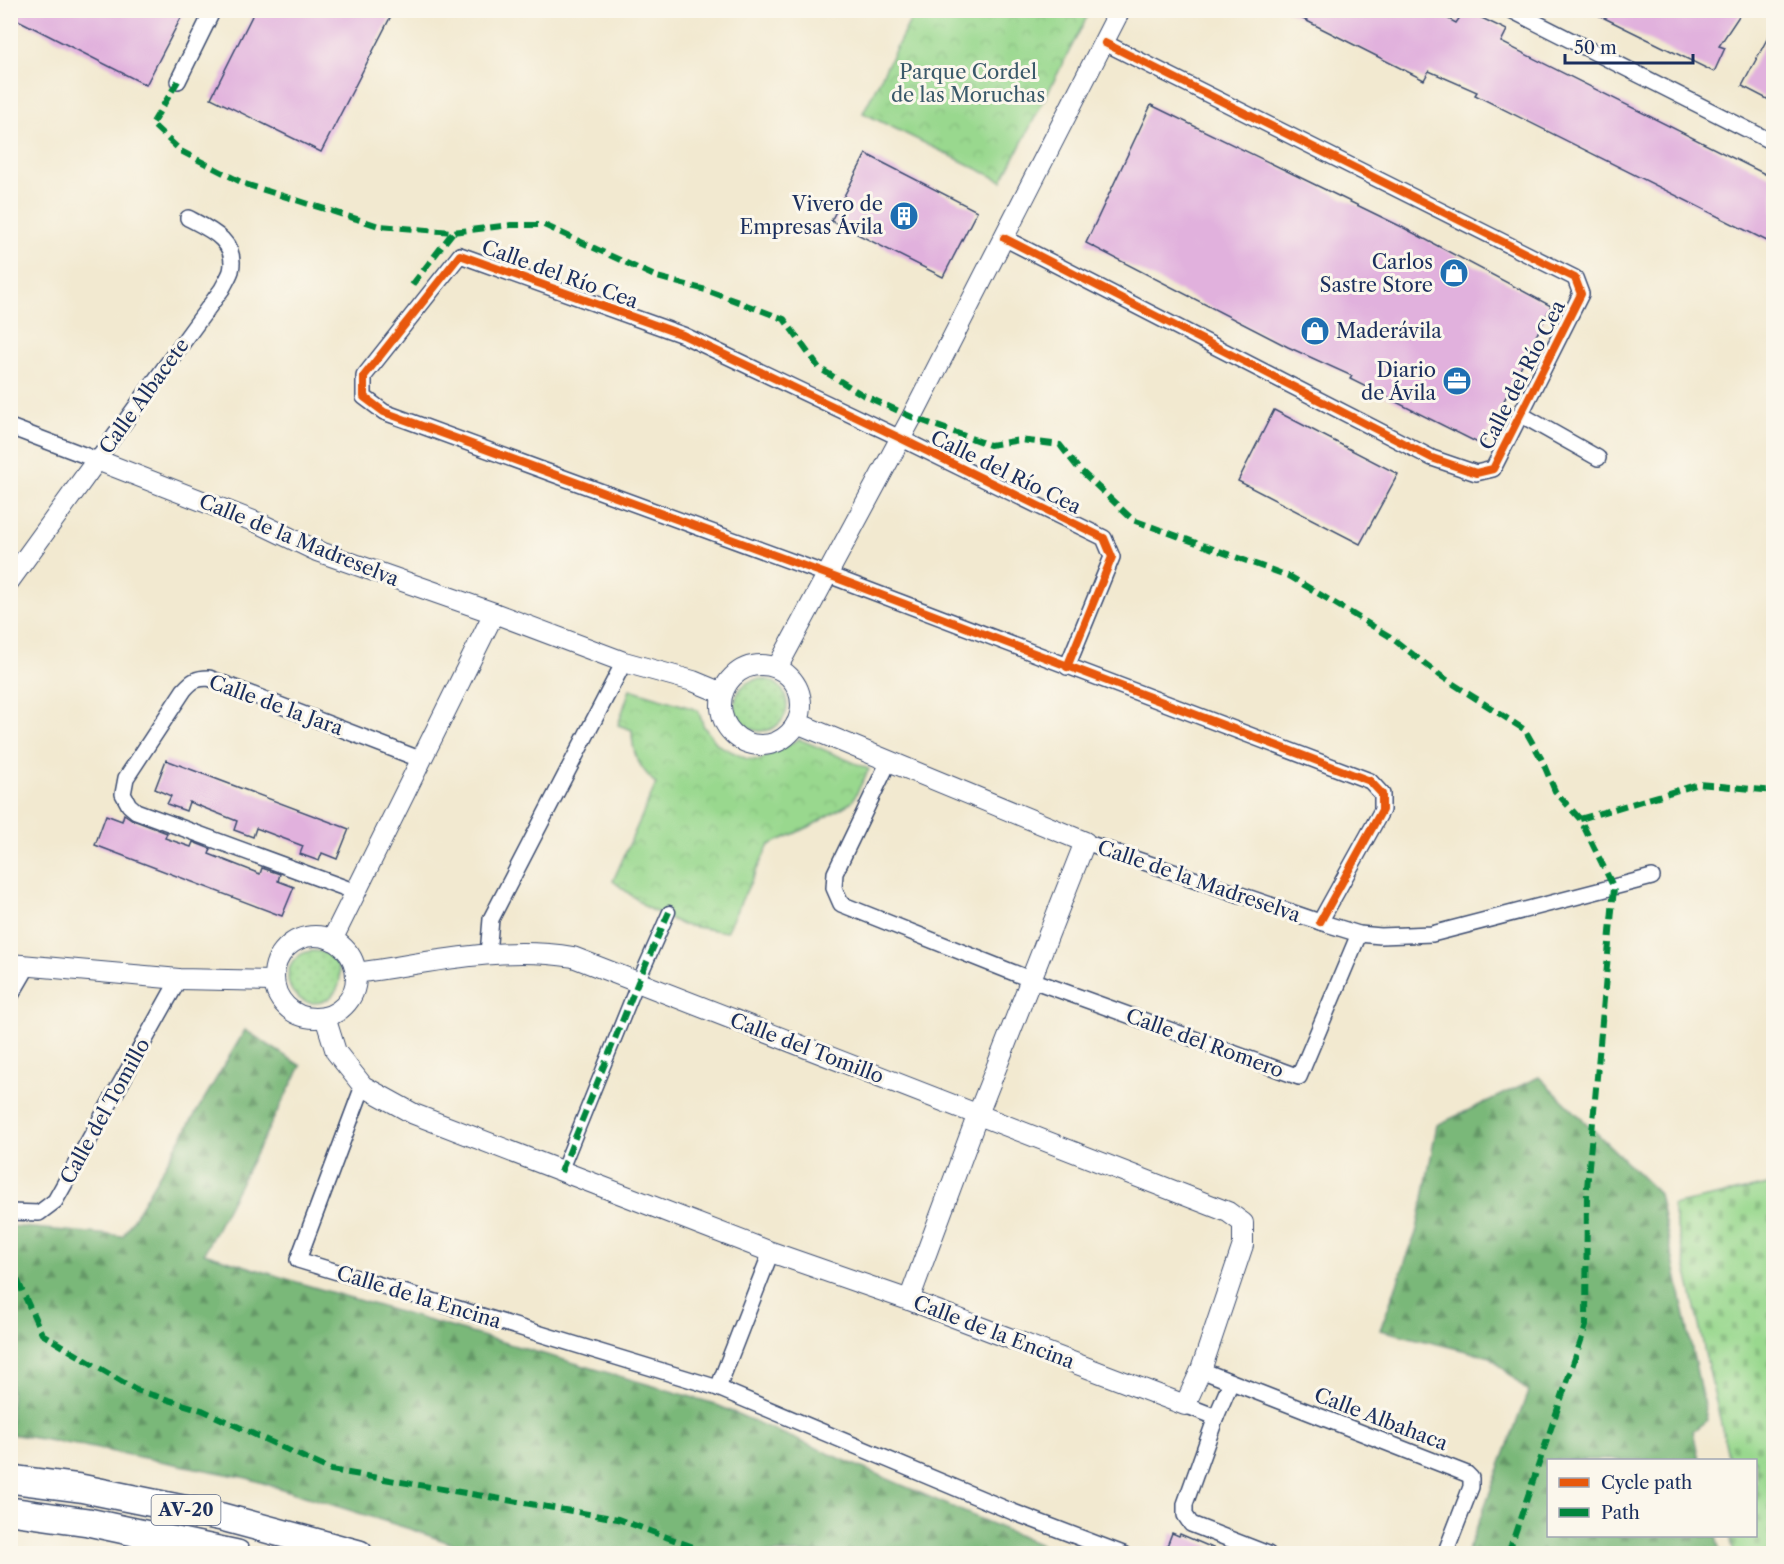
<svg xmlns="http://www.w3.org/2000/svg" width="1784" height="1564" font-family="'Libre Caslon Text',serif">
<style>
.forest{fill:url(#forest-firs);stroke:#4a746c;stroke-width:1.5}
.cemetery{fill:url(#cemetery-stones);stroke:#5a8476;stroke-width:1.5}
.park{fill:url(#park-crowns);stroke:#5a8476;stroke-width:1.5}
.garden{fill:url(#garden-dots);stroke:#5a8476;stroke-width:1.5}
.building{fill:#e1b1dd}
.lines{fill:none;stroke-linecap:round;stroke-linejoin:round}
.pedestrian-casing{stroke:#3b4b6f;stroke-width:15}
.minor-casing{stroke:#3b4b6f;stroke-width:18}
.tertiary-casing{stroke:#3b4b6f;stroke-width:22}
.motorway-casing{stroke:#3b4b6f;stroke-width:30}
.pedestrian{stroke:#fff;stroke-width:12}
.minor{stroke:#fff;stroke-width:15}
.tertiary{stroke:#fff;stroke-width:20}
.motorway{stroke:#fff;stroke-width:27}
.quiet{stroke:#00873e;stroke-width:6;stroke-dasharray:12 6;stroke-linecap:butt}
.cycleway-casing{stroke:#fbf7ec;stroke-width:11}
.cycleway{stroke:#e8590c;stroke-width:8}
.labels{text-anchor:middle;stroke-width:6;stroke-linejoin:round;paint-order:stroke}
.shield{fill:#fbf7ec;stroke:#5e6b89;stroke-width:1.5}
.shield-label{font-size:18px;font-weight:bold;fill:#1b2f5e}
.park-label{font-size:20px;fill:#3a596a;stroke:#fbf7ec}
.poi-label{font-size:20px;fill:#1b2f5e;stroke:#fbf7ec;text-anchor:end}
.street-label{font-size:20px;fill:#1b2f5e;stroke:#fbf7ec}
</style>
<defs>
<pattern id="forest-firs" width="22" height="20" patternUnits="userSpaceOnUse" patternTransform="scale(1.5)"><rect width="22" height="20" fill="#7ab879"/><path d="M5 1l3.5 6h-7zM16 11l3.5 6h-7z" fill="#639666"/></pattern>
<pattern id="cemetery-stones" width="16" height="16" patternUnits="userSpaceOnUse" patternTransform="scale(1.5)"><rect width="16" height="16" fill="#99d88e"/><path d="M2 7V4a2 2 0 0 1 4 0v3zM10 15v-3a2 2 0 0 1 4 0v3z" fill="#83ba7d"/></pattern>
<pattern id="park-crowns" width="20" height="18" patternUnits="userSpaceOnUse" patternTransform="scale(1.5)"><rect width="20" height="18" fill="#99d88e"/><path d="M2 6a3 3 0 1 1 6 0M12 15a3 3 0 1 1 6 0" fill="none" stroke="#83ba7d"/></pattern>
<pattern id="garden-dots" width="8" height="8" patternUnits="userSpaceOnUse" patternTransform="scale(1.5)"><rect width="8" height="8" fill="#99d88e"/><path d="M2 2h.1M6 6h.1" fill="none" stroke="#83ba7d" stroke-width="1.8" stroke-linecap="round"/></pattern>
</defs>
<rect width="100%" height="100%" fill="#fbf7ec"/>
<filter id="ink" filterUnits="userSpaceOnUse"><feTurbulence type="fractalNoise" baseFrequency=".0167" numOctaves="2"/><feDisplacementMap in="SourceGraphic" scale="12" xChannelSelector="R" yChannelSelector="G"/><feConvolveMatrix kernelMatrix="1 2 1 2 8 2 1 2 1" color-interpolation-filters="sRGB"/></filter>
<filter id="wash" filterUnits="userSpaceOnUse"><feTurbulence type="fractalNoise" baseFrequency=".008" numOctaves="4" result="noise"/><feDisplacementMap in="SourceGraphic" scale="24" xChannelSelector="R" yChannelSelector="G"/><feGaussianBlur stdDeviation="1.35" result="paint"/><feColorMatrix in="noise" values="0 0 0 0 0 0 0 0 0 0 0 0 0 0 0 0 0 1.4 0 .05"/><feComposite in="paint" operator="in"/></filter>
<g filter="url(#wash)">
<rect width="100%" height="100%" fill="#f2e9d0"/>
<g class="forest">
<path d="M245,1030L301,1066L204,1253L303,1284L712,1403L1059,1553H478L413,1530L247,1478L83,1446L11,1434V1226L123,1236Z"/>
<path d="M1539,1077L1659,1194L1707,1420L1693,1431L1699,1460H1548V1536H1716L1720,1553H1467L1528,1392L1491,1357L1380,1330L1417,1230L1437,1125Z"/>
</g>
<path class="cemetery" d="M1773,1184V1553H1734L1730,1536H1756V1460H1729L1672,1205Z"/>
<g class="park">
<path d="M915,11H1090L1002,181L863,113Z"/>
<path d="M630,689L698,710L704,727L718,745L747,759L760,760L799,739L869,769L852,802L809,827L769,845L726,932L683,925L649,909L613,881L656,784C639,767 632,755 632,730L618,725Z"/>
</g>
<g class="garden">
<circle cx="761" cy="705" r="26"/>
<circle cx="314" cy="977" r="26"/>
</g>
<g id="blocks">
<g class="building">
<path d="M10,10H185L146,85L10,16Z"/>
<path d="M255,10H394L321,152L211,98Z"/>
<path d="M1285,10H1432L1456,23L1465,10L1507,30L1501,42L1773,178V244L1475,95L1477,92L1429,71L1424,80Z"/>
<path d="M1588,10H1743L1719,46L1725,48L1714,72Z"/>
<path d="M1773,28V102L1742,86Z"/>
<path d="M1151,105L1402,227L1551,306L1482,445L1350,379L1352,376L1288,347L1086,243Z"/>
<path d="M866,154L977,211L943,277L831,221Z"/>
<path d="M1274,410L1398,474L1360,544L1238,481Z"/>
<path d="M166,760L349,829L337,859L322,853L319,861L300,854L303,846L256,828L253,837L234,830L237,821L189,802L186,811L167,804L171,796L155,789Z"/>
<path d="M124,814L133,820L167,833L165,838L191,847L193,842L211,849L209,854L260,874L262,868L280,874L278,881L294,887L282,916L95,845L106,815L122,821Z"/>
<path d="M1172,1533L1179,1536L1180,1534L1227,1554H1164Z"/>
</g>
</g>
</g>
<g filter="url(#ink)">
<use href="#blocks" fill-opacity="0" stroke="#3b4b6f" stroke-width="1.5"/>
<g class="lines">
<g class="pedestrian-casing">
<path id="pedestrian" d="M561,1172L638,982L669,912"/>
</g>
<g class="minor-casing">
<g id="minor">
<path d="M1511,10L1774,143"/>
<path d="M178,81L213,10"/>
<path d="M1004,238L1432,458L1476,473L1493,469L1581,294L1575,278L1105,43"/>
<path d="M1520,414L1598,458"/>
<path d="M10,427L97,460L222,289C225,283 229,277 231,271C238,241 209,229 188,218"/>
<path d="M1067,667L1112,557L1104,538L900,438L683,335L460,255L364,376V397L384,412L826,574L1370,781L1382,794V810L1320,922"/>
<path d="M889,761L835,873L834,888L841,904L1032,980L1299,1077L1359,934"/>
<path d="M1085,842L1320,922L1359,934L1381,936L1432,934L1652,877"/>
<path d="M356,892L136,811L129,805L123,794L126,778L184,690C192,681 196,678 209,678L422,760"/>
<path d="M488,954L491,919L624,662"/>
<path d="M10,997L28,966"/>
<path d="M363,1086L298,1260L718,1388L1013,1512L1123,1554"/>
<path d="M10,1212L39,1213L55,1201L179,979"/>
<path d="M1201,1370L1467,1474L1471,1478V1487L1445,1554"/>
<path d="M1231,1382L1216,1417L1185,1504V1515L1191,1524L1268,1554"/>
<path d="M718,1388L771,1252"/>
<path d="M1185,1405L1216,1417"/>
</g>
</g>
<g class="tertiary-casing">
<g id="tertiary">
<path d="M10,580L97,460L261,524L317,551L494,613L624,662L693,681L722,693"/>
<circle cx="761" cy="705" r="40"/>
<path d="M777,668L912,417L1120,10"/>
<path d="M797,723L1085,842L978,1114L909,1300"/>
<circle cx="315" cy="977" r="41"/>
<path d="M332,940L494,613"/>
<path d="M10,964L179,979L274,981"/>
<path d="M325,1017L336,1052L363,1086L414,1114L771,1252L909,1300L1185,1405L1201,1370L1243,1245V1223L1228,1212L573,957C501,945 427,963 356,973"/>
</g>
</g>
<g class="motorway-casing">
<g id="motorway">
<path d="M10,1479L80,1488L222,1517L359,1554"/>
<path d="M10,1511L88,1522L237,1554"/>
</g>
</g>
<use href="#pedestrian" class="pedestrian"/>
<use href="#minor" class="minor"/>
<use href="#tertiary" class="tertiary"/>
<use href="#motorway" class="motorway"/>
<g class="quiet">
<path d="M178,81L152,124L181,151L245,184L379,226L453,232L511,225H544L657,277L706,290L784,319L819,368L863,395L912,417L990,445L1020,440L1060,445L1078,468L1133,520L1291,577L1389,636L1441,676L1525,730L1541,758L1555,791L1580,819L1614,888L1587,1188L1586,1326L1508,1554"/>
<path d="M412,285L453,232"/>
<path d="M1580,819L1699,784L1774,791"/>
<path d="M561,1172L638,982L669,912"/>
<path d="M10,1264L42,1334L136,1390L202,1410L331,1470L618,1519L712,1554"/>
</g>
<g class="cycleway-casing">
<g id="cycleway">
<path d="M1004,238L1432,458L1476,473L1493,469L1581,294L1575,278L1105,43"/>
<path d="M1067,667L1112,557L1104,538L900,438L683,335L460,255L364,376V397L384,412L826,574L1370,781L1382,794V810L1320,922"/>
</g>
</g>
<use href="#cycleway" class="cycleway"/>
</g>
</g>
<defs>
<g id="building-disc" transform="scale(1.5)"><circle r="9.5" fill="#1f6fb2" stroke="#fbf7ec"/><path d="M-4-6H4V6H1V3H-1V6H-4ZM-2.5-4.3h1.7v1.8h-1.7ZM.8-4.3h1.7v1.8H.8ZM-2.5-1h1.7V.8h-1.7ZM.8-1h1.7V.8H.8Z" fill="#fff"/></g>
<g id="shop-disc" transform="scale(1.5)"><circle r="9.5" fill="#1f6fb2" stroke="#fbf7ec"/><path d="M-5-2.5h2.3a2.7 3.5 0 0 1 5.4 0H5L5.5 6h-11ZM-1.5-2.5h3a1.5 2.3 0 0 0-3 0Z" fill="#fff"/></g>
<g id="office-disc" transform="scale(1.5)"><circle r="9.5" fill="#1f6fb2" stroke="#fbf7ec"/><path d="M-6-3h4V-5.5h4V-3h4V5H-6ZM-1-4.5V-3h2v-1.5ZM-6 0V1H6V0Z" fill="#fff"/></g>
</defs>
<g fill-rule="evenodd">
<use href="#building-disc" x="904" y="216"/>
<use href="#shop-disc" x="1454" y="273"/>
<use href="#shop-disc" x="1315" y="331"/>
<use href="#office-disc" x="1457" y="381"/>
</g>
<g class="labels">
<rect class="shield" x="151.5" y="1495" width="69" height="30" rx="4.5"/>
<g class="shield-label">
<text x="186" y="1516">AV-20</text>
</g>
<g class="park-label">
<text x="968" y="79">Parque Cordel<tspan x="968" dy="23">de las Moruchas</tspan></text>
</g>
<g class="poi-label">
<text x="883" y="211">Vivero de<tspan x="883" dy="23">Empresas Ávila</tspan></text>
<text x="1433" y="269">Carlos<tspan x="1433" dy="23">Sastre Store</tspan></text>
<text x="1336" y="338" text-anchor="start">Maderávila</text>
<text x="1436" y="377">Diario<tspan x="1436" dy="23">de Ávila</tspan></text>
</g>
<g class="street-label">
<text transform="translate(560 274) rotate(20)" y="7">Calle del Río Cea</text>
<text transform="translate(1522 375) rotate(-63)" y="7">Calle del Río Cea</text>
<text transform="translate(144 396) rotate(-54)" y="7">Calle Albacete</text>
<text transform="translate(1006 472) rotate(26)" y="7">Calle del Río Cea</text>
<text transform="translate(299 540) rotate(22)" y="7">Calle de la Madreselva</text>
<text transform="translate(276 705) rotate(20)" y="7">Calle de la Jara</text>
<text transform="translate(1199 881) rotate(19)" y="7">Calle de la Madreselva</text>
<text transform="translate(1205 1043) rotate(20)" y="7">Calle del Romero</text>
<text transform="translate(807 1048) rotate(21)" y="7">Calle del Tomillo</text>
<text transform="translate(105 1111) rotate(-61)" y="7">Calle del Tomillo</text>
<text transform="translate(419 1297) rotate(17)" y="7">Calle de la Encina</text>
<text transform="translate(994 1332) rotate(21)" y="7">Calle de la Encina</text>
<text transform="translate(1381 1419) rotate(21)" y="7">Calle Albahaca</text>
</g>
</g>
<rect width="1784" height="1564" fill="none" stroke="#fbf7ec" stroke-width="36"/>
<rect x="1547" y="1459" width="210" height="78" fill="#fbf7ec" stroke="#a1a7b3" stroke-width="1.5"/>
<rect x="1559" y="1478" width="30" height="9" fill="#e8590c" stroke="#a1a7b3" stroke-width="1.5"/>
<text x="1601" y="1489" font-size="18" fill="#1b2f5e">Cycle path</text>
<rect x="1559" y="1508" width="30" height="9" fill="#00873e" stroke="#a1a7b3" stroke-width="1.5"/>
<text x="1601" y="1519" font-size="18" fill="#1b2f5e">Path</text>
<path d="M1565 54v9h128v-9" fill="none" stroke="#1b2f5e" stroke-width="3"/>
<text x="1574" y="54" font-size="18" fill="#1b2f5e" stroke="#fbf7ec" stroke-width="4.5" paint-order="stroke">50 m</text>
</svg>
